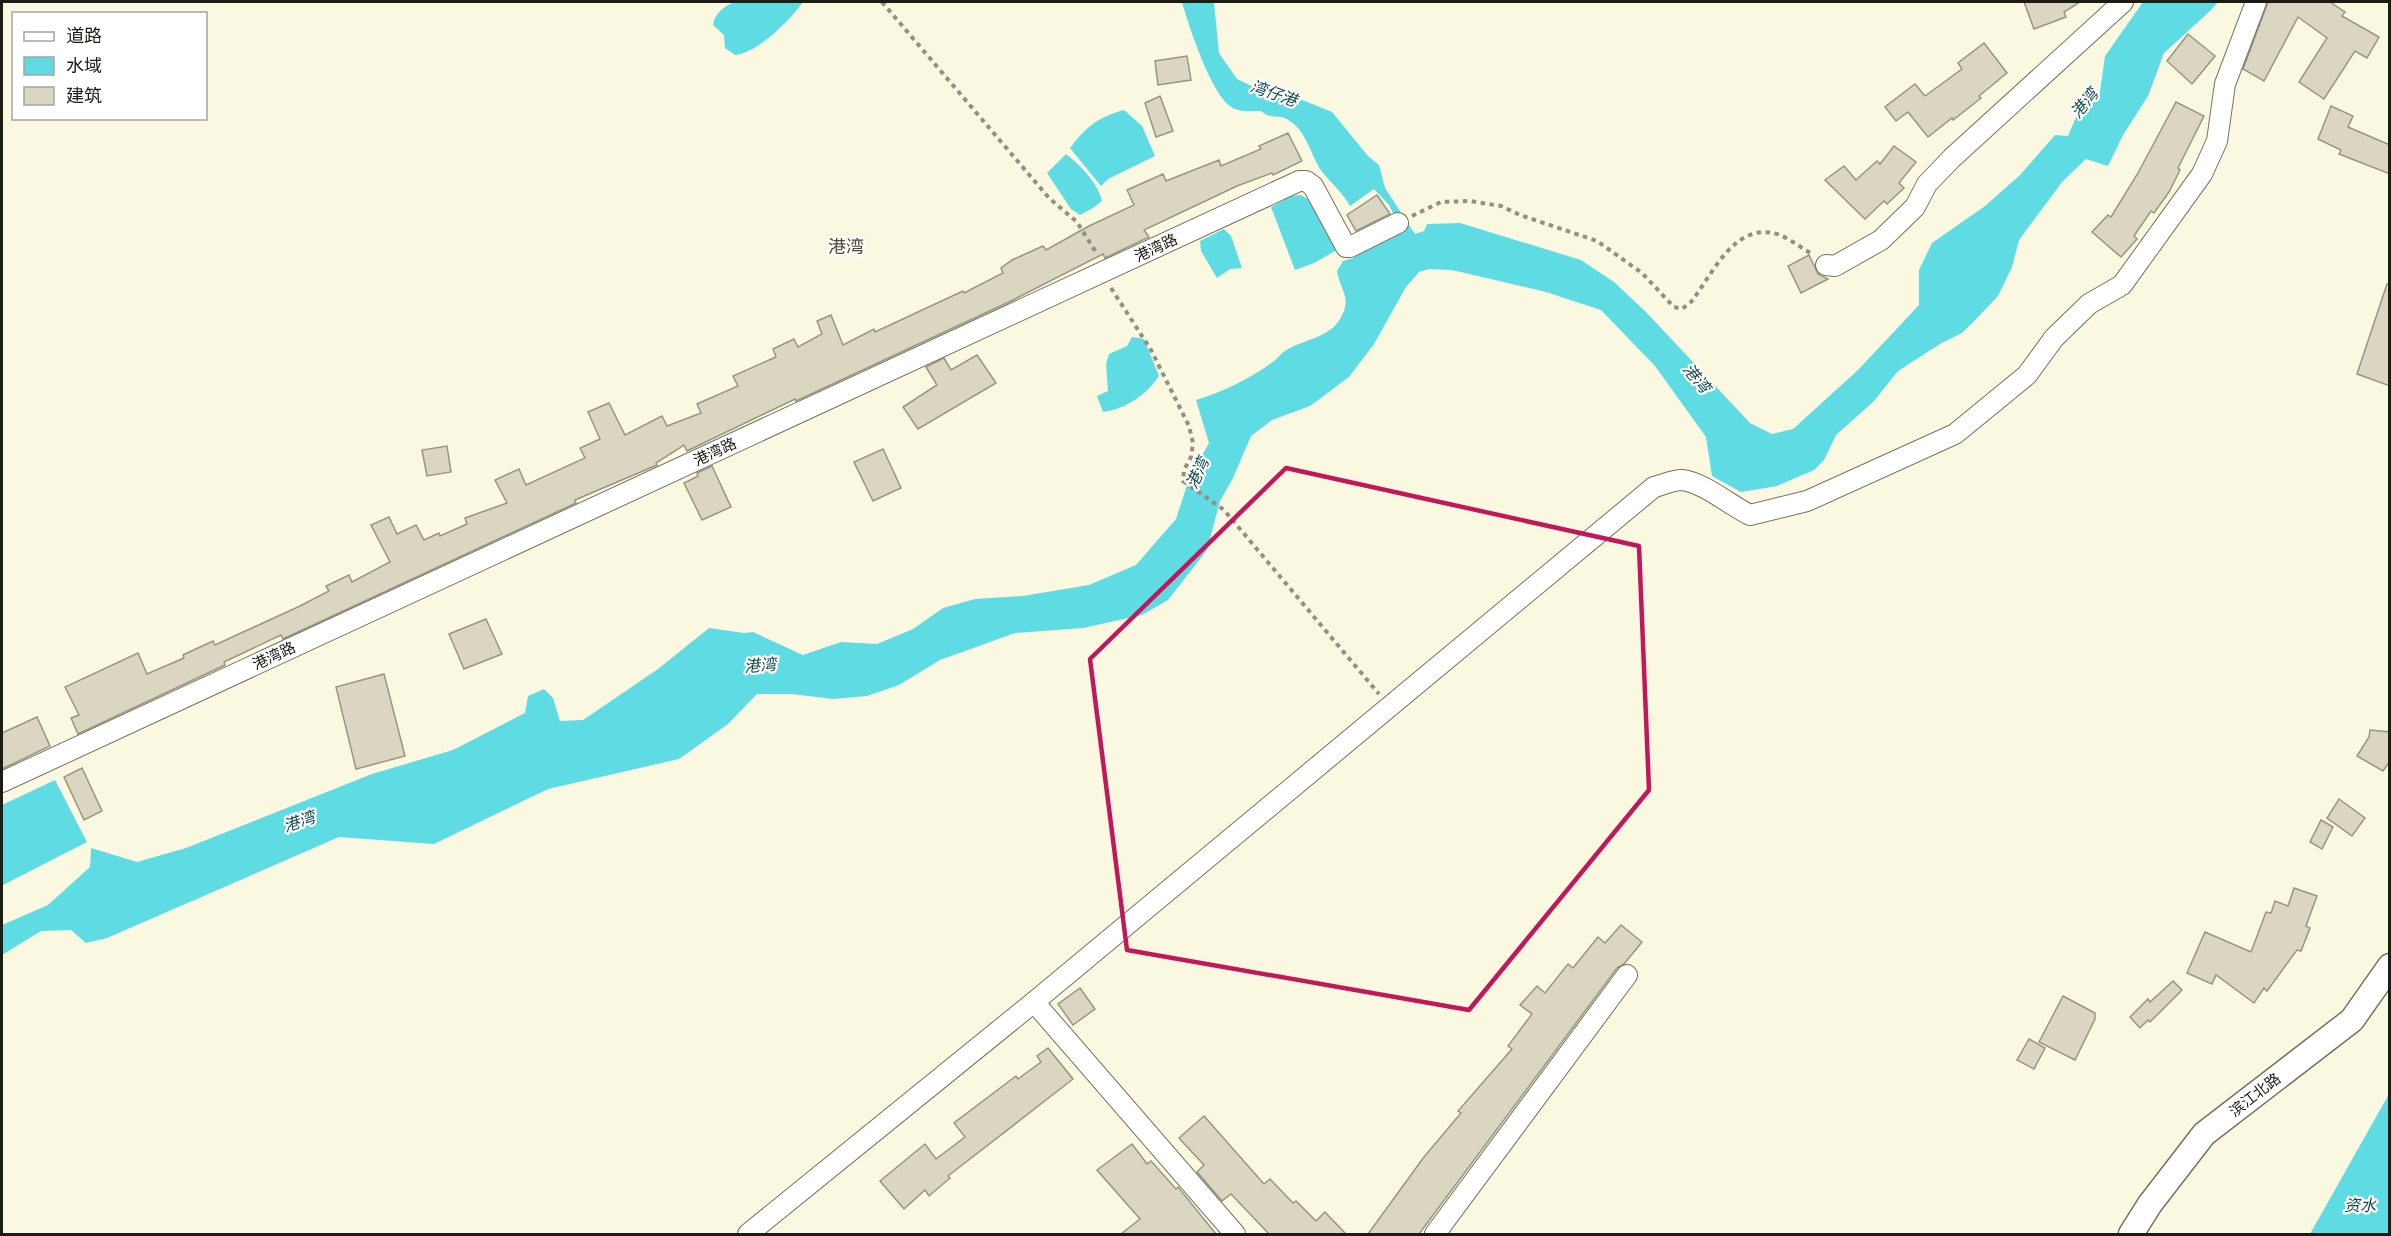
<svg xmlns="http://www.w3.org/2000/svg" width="2391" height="1236" font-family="'Noto Serif','Noto Sans SC',serif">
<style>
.water{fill:#5fdce3}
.building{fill:#dad6c1;stroke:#989580;stroke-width:1.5}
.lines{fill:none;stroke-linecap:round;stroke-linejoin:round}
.minor-casing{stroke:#75725e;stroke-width:22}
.tertiary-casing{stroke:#75725e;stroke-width:27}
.path{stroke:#929080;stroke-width:4;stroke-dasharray:4.5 4.5;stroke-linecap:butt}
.minor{stroke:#fff;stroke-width:20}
.tertiary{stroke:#fff;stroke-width:24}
.marked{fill:none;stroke:#c2185b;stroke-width:4.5;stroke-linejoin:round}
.labels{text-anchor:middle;stroke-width:4.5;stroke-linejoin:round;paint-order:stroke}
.street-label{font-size:15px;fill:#1d1c14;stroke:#fff}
.water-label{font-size:16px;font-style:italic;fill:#124a4d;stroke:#fff}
.quarter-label{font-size:18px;fill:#4d4a38;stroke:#fff}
</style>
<rect width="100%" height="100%" fill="#fbf8e1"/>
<g class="water">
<path d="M735,2H803C790,20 759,52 735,55L725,48L724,35L713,25C714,14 725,5 735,2Z"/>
<path d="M1182,2H1214L1219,53L1237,79L1258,89L1305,101L1332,112L1368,156L1379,165L1385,188L1415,234L1424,231L1427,224L1460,223L1581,260L1614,282L1646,312L1750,423L1772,434L1793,429L1858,370L1919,305V270L1932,243L1985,206L2020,175L2055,135L2068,136L2077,115L2099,98L2105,56L2143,2H2218L2210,11L2164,53L2148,96L2123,135L2108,166L2086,159L2062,182L2019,240L2012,267L1998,296L1980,315L1962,333L1940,344L1898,371L1874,401L1836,435L1824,460L1814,470L1777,486L1741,492L1712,476L1706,437L1655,366L1601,310L1546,292L1452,270L1429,269L1419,272L1406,287L1374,344L1349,377L1310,406L1272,420L1251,436L1233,478L1220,501L1207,550L1168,600L1142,615L1083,628L1015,633L940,660L899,685L867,696L833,699L791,694H757L728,724L679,759L548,789L434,844L339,837L107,938L86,943L71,930L41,931L2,955V925L48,905L90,867L91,848L137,862L186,848L372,774L453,750L525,713L528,696L544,689L553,698L560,721L583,720L658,669L709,628L744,633L753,632L803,655L841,642L877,644L913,629L943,608L975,599L1023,596L1089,585L1136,565L1176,519L1189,479L1209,443L1196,400C1223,392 1251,378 1274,361C1279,357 1283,351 1288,349C1304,340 1330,337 1340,319C1353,297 1340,291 1337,271L1343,261L1353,258L1398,223L1389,205L1374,189L1350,206C1343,193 1332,184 1323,173C1310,156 1308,131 1287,119C1277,114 1271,120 1261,111C1250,111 1239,113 1230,106C1211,93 1188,24 1182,2Z"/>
<path d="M1124,110L1142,126L1155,156L1108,179L1101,186L1070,148C1086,127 1098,117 1124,110Z"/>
<path d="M1066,154C1080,165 1098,183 1102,201L1093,208L1080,215L1071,209L1047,173Z"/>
<path d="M1301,195L1314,203L1337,250L1314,263L1295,270L1271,207L1291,196Z"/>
<path d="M1224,229L1231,236L1242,268L1230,269L1217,278L1201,251L1200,241Z"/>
<path d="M1132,337L1144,339L1159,376C1146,395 1126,409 1103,412L1097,396L1108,391L1106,364L1109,354L1127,346Z"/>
<path d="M55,780L87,842L3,885L2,805Z"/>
<path d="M2389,1094V1234H2310Z"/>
</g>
<g class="building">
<path d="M2024,2H2080L2064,12L2066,17L2034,29Z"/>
<path d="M2268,2H2330L2345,12L2342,16L2379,37L2367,58L2355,51L2324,99L2299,82L2327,38L2298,17L2264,81L2243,69Z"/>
<path d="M2188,34L2215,56L2192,84L2167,61Z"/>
<path d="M1984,43L2007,73L1979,96L1981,98L1953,120L1952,118L1928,137L1908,112L1896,121L1885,107L1915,84L1925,96L1962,69L1958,63Z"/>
<path d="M1187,56L1191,80L1158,85L1155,61Z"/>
<path d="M1160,96L1173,131L1156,137L1145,103Z"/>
<path d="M2176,102L2204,116L2178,168L2180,170L2169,192L2154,213L2151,211L2134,236L2137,239L2121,257L2092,232L2108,215L2111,217L2138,173Z"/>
<path d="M2331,106L2353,116L2348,127L2390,145V174L2339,154L2341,150L2318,139Z"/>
<path d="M1288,133L1302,161L1273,175L1272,173L1237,186L1144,230L1149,237L1105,258L1103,254L1011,301L796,401L795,399L687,451L684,445L656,463L657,465L575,500L576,503L283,639L281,635L224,662L225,665L78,734L71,718L79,715L65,687L138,653L147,674L184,658L183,655L213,641L215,645L300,606L329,591L326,586L349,575L352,582L390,562L371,525L389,517L397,534L416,525L424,540L439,533L440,536L467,524L465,518L507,503L495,480L519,469L526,485L585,458L580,448L600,439L588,412L609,403L625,435L662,416L667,426L701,413L697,404L738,386L733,376L776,357L773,349L794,339L798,347L822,334L817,321L831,315L843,345L874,329L875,332L963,291L964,293L1003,273L1001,268L1012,260L1043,246L1046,250L1089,226L1134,205L1127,190L1163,174L1166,181L1219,160L1221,166L1261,149L1259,146Z"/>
<path d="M1894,146L1916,162L1899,183L1904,188L1887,204L1884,201L1865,219L1825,180L1844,166L1856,180L1877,161L1880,164Z"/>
<path d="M1377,195L1390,214L1356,231L1347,215Z"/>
<path d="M1809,255L1818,274L1828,279L1801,293L1788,266Z"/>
<path d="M2387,284L2390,285V386L2357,374Z"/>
<path d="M977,355L996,383L918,429L903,407L937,385L926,367L944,358L951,370Z"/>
<path d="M447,446L451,472L427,476L422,450Z"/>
<path d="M883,449L901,488L873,501L854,462Z"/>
<path d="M712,466L731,507L702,520L684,483L698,476L697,473Z"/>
<path d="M486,619L502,654L464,669L449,634Z"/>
<path d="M384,674L405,756L356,769L336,687Z"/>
<path d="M37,717L50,746L2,769V733Z"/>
<path d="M2370,730L2390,732V761L2383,771L2357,756L2369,737Z"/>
<path d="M82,768L102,811L84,820L64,777Z"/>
<path d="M2339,799L2365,818L2352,836L2327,818Z"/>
<path d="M2321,820L2333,827L2322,849L2310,842Z"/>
<path d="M2294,888L2317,896L2306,926L2310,928L2301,951L2297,950L2267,991L2264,988L2254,1003L2216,975L2212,984L2187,973L2205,932L2251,952L2266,912L2271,913L2275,901L2288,906Z"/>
<path d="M1621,925L1642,942L1624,964L1617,968L1419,1234H1368L1424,1157L1461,1113L1458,1111L1512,1049L1508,1046L1532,1014L1520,1005L1537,986L1545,993L1568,964L1573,968L1598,937L1605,943Z"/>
<path d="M2173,981L2182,990L2150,1022L2148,1020L2140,1028L2130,1017L2148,999L2150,1002Z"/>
<path d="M1080,988L1095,1009L1073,1025L1058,1004Z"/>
<path d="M2063,996L2095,1013V1019L2075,1060L2039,1042Z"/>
<path d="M2029,1039L2045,1048L2034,1069L2017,1060Z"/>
<path d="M1048,1048L1073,1079L948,1176L950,1178L929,1196L925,1190L904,1209L880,1181L925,1144L936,1159L965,1137L954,1123L1016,1076L1018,1079L1041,1062L1037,1056Z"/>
<path d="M1204,1116L1264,1184L1270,1179L1293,1203L1296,1201L1316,1221L1325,1212L1346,1234H1269L1231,1194L1222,1201L1197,1172L1204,1165L1179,1138Z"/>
<path d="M1132,1144L1147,1164L1151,1161L1176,1189L1178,1187L1216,1234H1121L1140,1219L1097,1170Z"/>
</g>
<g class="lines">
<g class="minor-casing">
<g id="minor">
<path d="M1826,265L1835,266L1881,240L1915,207L1927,184L1952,158L2123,2"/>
<path d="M2,782L1299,181H1306L1313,186L1346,247H1350L1398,223"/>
<path d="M1034,1002L1235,1234"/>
<path d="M748,1234L1034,1002L1654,487C1662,485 1673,480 1682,480C1703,482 1731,506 1750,515L1807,501L1955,434L2027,375L2054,338L2089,304L2122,285L2202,174L2217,141L2225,84L2256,2"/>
<path d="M1435,1234L1627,975"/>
</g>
</g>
<g class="tertiary-casing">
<path id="tertiary" d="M2131,1234L2150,1204L2204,1134L2352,1020L2390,966"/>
</g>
<g class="path">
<path d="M882,2L1049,198L1077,222L1097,254"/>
<path d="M1412,216L1441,202L1470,201L1501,206L1520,215L1597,241L1642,273L1674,307L1682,309L1691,302C1713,274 1735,219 1780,235C1791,240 1802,248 1812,254"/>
<path d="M1111,288L1151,350L1189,426L1193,443L1191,457L1184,470L1183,481L1224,510L1379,694"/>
</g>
<use href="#minor" class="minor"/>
<use href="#tertiary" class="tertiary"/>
</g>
<path class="marked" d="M1286,468L1639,546L1649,790L1469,1010L1127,950L1090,659Z"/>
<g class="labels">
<g class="street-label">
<text transform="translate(1156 248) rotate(-25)" y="5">港湾路</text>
<text transform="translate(715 452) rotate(-25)" y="5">港湾路</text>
<text transform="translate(274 656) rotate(-25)" y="5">港湾路</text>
<text transform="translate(2255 1095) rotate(-38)" y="5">滨江北路</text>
</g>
<g class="water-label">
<text transform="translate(1274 93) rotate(19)" y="6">湾仔港</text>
<text transform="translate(2084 103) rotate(-51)" y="6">港湾</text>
<text transform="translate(1697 378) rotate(50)" y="6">港湾</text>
<text transform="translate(1197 473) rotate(-66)" y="6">港湾</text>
<text transform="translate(760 665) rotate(-5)" y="6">港湾</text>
<text transform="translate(299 821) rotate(-19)" y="6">港湾</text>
<text x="2360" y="1211">资水</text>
</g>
<g class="quarter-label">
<text x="846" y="253">港湾</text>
</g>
</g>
<rect width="2391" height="1236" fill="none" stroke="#1d1c14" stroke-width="6"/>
<rect x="12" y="12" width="195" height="108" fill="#ffffff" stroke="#a5a4a1" stroke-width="1.5"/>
<rect x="24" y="32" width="30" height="9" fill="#ffffff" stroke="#a5a4a1" stroke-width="1.5"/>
<text x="66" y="42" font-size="18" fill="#1d1c14">道路</text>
<rect x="24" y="57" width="30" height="18" fill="#5fdce3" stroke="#a5a4a1" stroke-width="1.5"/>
<text x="66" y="72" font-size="18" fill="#1d1c14">水域</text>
<rect x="24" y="87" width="30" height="18" fill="#dad6c1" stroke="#a5a4a1" stroke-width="1.5"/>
<text x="66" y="102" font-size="18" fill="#1d1c14">建筑</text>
</svg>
